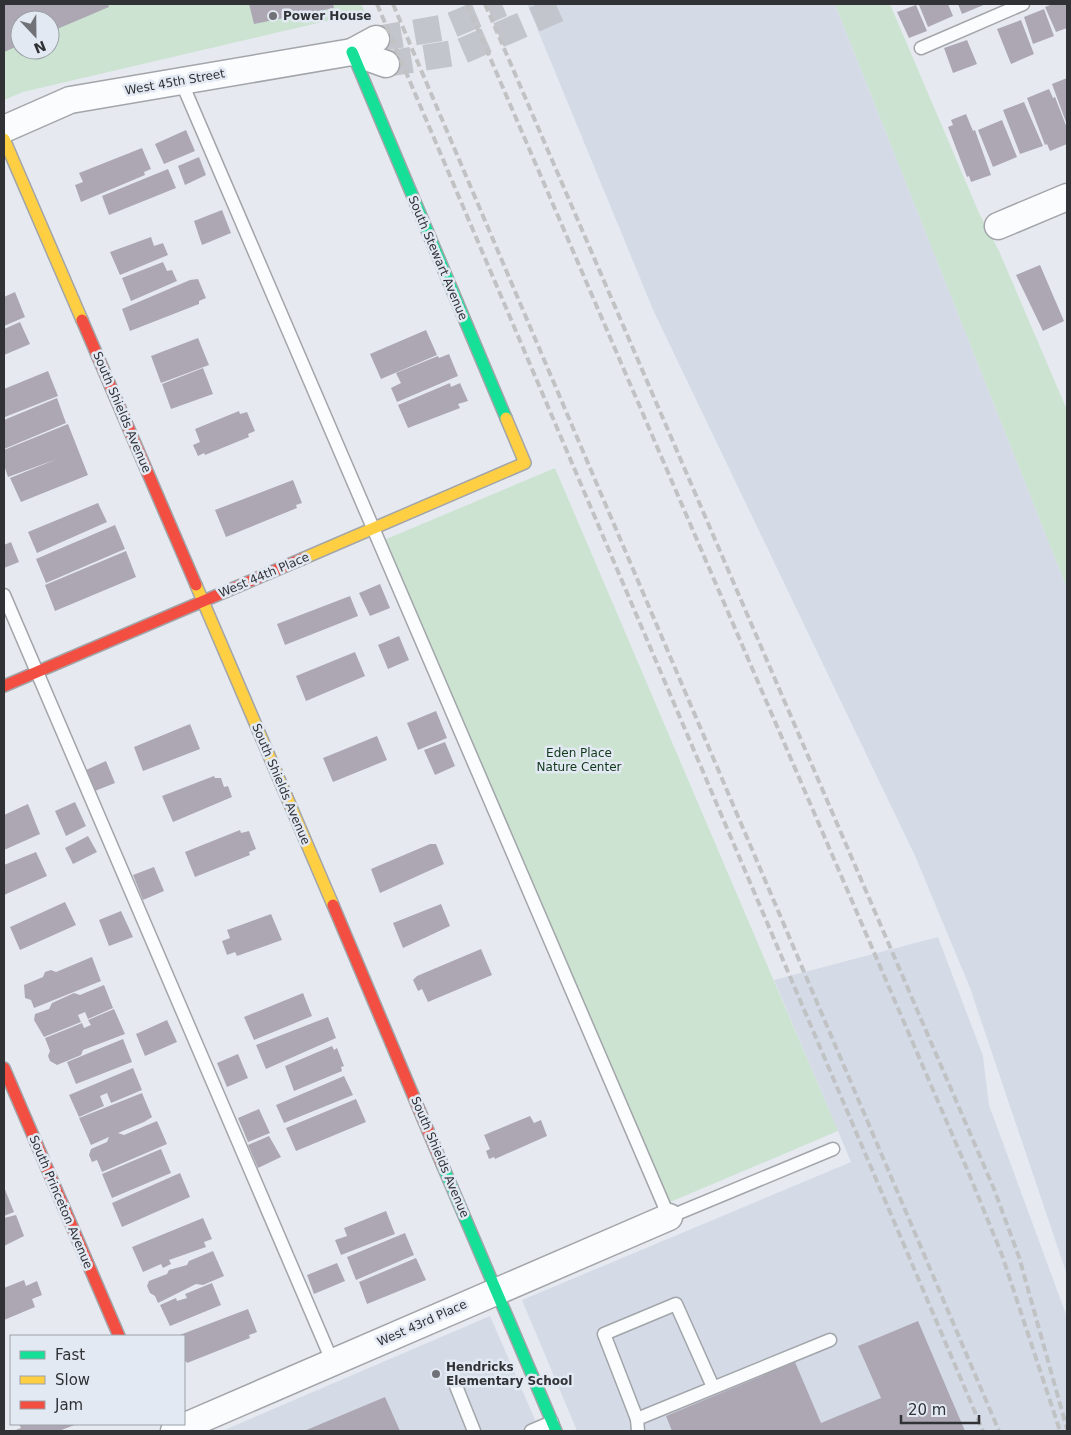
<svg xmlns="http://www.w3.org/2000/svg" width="1071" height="1435" font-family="'DejaVu Sans',sans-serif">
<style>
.built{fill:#d4dbe7}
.green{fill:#cce3d2;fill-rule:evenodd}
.building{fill:#ada7b4}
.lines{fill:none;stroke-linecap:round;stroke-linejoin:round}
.street-tunnel{stroke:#c2c5cb;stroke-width:26;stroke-dasharray:26 13;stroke-linecap:butt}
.lane-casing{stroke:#a2a5a9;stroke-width:15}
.street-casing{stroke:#a2a5a9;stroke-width:29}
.fast-casing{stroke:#a2a5a9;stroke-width:14}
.slow-casing{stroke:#a2a5a9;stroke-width:14}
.jam-casing{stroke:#a2a5a9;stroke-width:14}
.lane{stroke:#fbfcfd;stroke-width:12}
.street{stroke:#fbfcfd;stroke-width:26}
.fast{stroke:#16e098;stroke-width:11}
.slow{stroke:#ffcf43;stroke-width:11}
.jam{stroke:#f24e42;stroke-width:11}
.rail{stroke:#c1c2c4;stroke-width:4;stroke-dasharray:8 4;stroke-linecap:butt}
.poi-dot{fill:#707277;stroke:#e3e9f3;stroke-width:2}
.labels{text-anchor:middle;stroke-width:5;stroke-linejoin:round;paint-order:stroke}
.poi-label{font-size:12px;font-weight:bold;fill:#303236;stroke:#e3e9f3;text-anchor:start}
.street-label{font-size:12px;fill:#303236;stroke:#e3e9f3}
.park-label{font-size:12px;fill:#0f3819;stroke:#e3e9f3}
</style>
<rect width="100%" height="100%" fill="#e6eaf0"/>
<g class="built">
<path d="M527,4H835L1067,588V1275L970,988L916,858L654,312Z"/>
<path d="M938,937L983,1056L989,1105L1067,1317V1431H577L522,1300L851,1162L774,980Z"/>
<path d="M490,1316L540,1431H222Z"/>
</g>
<g class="green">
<path d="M4,4H361L365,12L23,92L4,100ZM20,20H50V50H20Z"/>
<path d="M835,4H890L979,213L999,251L1067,410V588Z"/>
<path d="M555,468L838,1131L668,1203L384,540Z"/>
</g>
<g class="building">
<path d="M4,4H108L109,7L50,32V20H20V45L4,52Z"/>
<path d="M249,4H333L334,8L254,24Z"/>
<path d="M923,4H948L953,16L928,27L919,5Z"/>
<path d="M958,4H986L962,14Z"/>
<path d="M1053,4H1067V28L1056,32L1045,7Z"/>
<path d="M916,5L927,31L909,38L897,12Z"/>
<path d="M1044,9L1054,36L1033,44L1024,17Z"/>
<path d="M1021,20L1034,54L1011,64L997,29Z"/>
<path d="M967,40L977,64L953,73L944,48Z"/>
<path d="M1067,78V125L1052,84Z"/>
<path d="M1049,89L1053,98L1055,97L1067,128V144L1050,151L1047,144L1045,145L1027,98Z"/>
<path d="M1024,102L1043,146L1020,154L1003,110Z"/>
<path d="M966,114L973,131L975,130L991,175L971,182L969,176L967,177L948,127L953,125L951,120Z"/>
<path d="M1002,120L1017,157L993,167L978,130Z"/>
<path d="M186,130L195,151L164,164L155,144Z"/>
<path d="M142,148L151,169L144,172L145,175L81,202L75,185L83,182L79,173Z"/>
<path d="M199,157L206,175L185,185L178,166Z"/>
<path d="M168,169L176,188L109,215L102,196Z"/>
<path d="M222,210L231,233L202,245L194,221Z"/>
<path d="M151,237L154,246L163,243L168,255L120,275L110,252Z"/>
<path d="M163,262L167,271L172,270L177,281L131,301L122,278Z"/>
<path d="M1040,265L1064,321L1043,331L1016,275Z"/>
<path d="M198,279L206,298L199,301V304L130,331L122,309L190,280Z"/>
<path d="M15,292L25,317L4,326V297Z"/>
<path d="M20,322L30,344L4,355V329Z"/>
<path d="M426,330L437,355L381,379L370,354Z"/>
<path d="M198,338L209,365L161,383L151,356Z"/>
<path d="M449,354L458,376L397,402L391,388L401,383L396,373L438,356L439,358Z"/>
<path d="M203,368L213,394L171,409L162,384Z"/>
<path d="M48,371L58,396L5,417L4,389Z"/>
<path d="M450,383L451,387L460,383L468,401L458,404L460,408L408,428L398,405Z"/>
<path d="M57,398L66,423L4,449V420Z"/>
<path d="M239,411L240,414L247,412L255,431L248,434L249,437L205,455L204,453L198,456L193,445L200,442L195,429Z"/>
<path d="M68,424L88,475L21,502L10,478L57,459L8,477L4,465V450Z"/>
<path d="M293,480L302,503L296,505L297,508L226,537L215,510Z"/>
<path d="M98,503L107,522L37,553L28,532Z"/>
<path d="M115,525L125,549L46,583L36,559Z"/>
<path d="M11,542L19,562L4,568V545Z"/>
<path d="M126,551L136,577L55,611L45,585Z"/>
<path d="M380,584L390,608L370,616L359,593Z"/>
<path d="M350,596L358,616L285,645L277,624Z"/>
<path d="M399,636L409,660L388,669L378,645Z"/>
<path d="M355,652L365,676L306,701L296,676Z"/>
<path d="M436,711L447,738L418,750L407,723Z"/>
<path d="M190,724L200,749L143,771L134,747Z"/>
<path d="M377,736L387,760L333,782L323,758Z"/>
<path d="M445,742L455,766L435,775L424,750Z"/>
<path d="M106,761L115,783L95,791L86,770Z"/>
<path d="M214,776L215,778H221L224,787L228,786L232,797L173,822L162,796Z"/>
<path d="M75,802L86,826L66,836L55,811Z"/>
<path d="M28,804L40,834L4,850V815Z"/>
<path d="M240,830L241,833L249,831L256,849L249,852L250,855L195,877L185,852Z"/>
<path d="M88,836L97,852L73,864L65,848Z"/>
<path d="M430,844H436L444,864L380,893L371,869Z"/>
<path d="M36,852L47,876L4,895V865Z"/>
<path d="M154,867L164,891L143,900L133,875Z"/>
<path d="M65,902L76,925L20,950L10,927Z"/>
<path d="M441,904L450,926L403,948L393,923Z"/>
<path d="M121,911L133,937L109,946L99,920Z"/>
<path d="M271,914L282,940L237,956L235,952L227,955L222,941L230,938L227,930Z"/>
<path d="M481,949L492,975L428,1002L422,989L418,991L413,980L417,976Z"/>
<path d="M92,957L101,981L34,1008L31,1000L25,998L24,985L43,977L45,972L51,970L56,972Z"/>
<path d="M104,985L113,1008L88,1019L85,1012L78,1015L81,1022L44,1037L34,1020L35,1014L49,1009L52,1003L74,993L80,995Z"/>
<path d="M303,993L312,1016L254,1040L244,1017Z"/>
<path d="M114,1009L125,1034L83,1050L81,1055L57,1065L50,1061L48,1056L50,1051L45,1038L82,1023L84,1028L91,1025L88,1020Z"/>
<path d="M328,1017L336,1038L266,1069L256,1045Z"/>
<path d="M167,1020L177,1042L145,1056L136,1034Z"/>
<path d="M123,1039L132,1062L76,1084L67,1062Z"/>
<path d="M332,1046L334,1050L337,1048L344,1066L341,1067L342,1071L294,1091L285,1066Z"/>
<path d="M238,1054L248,1078L227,1087L217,1063Z"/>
<path d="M133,1068L142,1090L111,1103L107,1093L100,1096L104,1106L79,1117L69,1095Z"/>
<path d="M344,1076L353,1095L284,1123L276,1105Z"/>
<path d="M142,1093L152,1117L144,1122L118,1133L124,1135L157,1121L167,1144L102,1172L97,1160L92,1162L89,1155L91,1149L107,1142L109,1137L91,1145L79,1118Z"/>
<path d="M356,1099L366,1122L296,1151L286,1128Z"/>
<path d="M259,1109L270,1133L248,1142L238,1118Z"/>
<path d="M530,1116L534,1123L541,1120L547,1136L495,1159L494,1157L489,1159L486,1151L490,1149L484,1135Z"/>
<path d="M269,1136L281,1157L258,1168L248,1145Z"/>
<path d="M161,1149L171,1173L112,1198L102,1174Z"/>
<path d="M180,1173L190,1197L122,1227L112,1203Z"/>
<path d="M4,1187L14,1212L4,1216Z"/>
<path d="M386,1211L395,1234L341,1255L335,1240L347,1236L344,1228Z"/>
<path d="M16,1215L24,1236L4,1246V1218Z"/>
<path d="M203,1218L212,1239L204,1242L206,1247L169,1260L171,1264L163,1268L161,1264L143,1272L132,1247Z"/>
<path d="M405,1233L414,1255L356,1280L347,1257Z"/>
<path d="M213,1251L224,1276L203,1285L196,1284L158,1303L155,1296L150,1293L147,1286L149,1281L167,1274L169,1270L187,1265L189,1261Z"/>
<path d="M416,1258L426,1280L367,1304L359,1282Z"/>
<path d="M337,1263L345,1281L314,1294L307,1275Z"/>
<path d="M24,1280L26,1286L37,1281L42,1295L32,1299L35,1307L4,1320V1288Z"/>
<path d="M212,1283L221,1305L170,1326L160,1305L176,1298L177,1301L187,1298L185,1294Z"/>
<path d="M248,1309L257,1332L249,1335L250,1338L187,1363L186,1361L184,1362V1336H177Z"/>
<path d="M918,1321L965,1431H672L666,1416L795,1362L821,1423L881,1398L858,1346Z"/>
<path d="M385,1397L400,1431H304Z"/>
<path d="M19,1424H77L59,1431H13L21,1428Z"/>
</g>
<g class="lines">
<g class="street-tunnel">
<path d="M376,39L447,27L502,4"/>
<path d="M386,64L460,52L570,4"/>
</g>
<g class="lane-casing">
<g id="lane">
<path d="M921,48L1023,4"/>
<path d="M181,81L669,1217L833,1149"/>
<path d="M4,595L333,1363"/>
<path d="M456,1386L474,1431"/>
<path d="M637,1419L604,1334L676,1304L713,1387"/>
<path d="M531,1431L552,1422"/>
<path d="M638,1431L637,1419L830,1340"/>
</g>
</g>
<g class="street-casing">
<g id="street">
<path d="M352,52L386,64"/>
<path d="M4,129L70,100L352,52L376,39"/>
<path d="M998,226L1067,197"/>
<path d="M174,1431L669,1217"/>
</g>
</g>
<g class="fast-casing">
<g id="fast">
<path d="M352,52L506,418"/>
<path d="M442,1164L556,1431"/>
</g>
</g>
<g class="slow-casing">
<g id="slow">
<path d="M4,139L82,320"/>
<path d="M302,559L525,463L506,418"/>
<path d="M196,585L333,905"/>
</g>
</g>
<g class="jam-casing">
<g id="jam">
<path d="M82,320L196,585"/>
<path d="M4,686L302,559"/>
<path d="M333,905L442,1164"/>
<path d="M4,1068L119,1336"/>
</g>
</g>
<use href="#lane" class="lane"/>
<use href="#street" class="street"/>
<use href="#fast" class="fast"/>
<use href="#slow" class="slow"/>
<use href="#jam" class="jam"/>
<g class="rail">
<path d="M377,4L983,1431"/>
<path d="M393,4L999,1431"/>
<path d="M467,4L967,1169L1002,1255L1060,1431"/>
<path d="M485,4L994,1189L1019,1257L1067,1429"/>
</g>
</g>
<g class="poi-dot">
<circle cx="273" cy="16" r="5"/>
<circle cx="436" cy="1374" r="5"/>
</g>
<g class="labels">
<g class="poi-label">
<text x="283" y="20">Power House</text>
<text x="446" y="1371">Hendricks<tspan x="446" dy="14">Elementary School</tspan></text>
</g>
<g class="street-label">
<text transform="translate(175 82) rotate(-10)" y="4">West 45th Street</text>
<text transform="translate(438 258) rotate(67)" y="4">South Stewart Avenue</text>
<text transform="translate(122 412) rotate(67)" y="4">South Shields Avenue</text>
<text transform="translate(264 575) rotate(-23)" y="4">West 44th Place</text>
<text transform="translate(281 784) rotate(67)" y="4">South Shields Avenue</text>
<text transform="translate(440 1157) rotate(67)" y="4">South Shields Avenue</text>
<text transform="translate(61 1202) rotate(67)" y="4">South Princeton Avenue</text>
<text transform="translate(422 1323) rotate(-24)" y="4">West 43rd Place</text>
</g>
<g class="park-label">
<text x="579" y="757">Eden Place<tspan x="579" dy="14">Nature Center</tspan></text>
</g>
</g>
<rect width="1071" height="1435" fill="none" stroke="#303236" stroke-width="10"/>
<rect x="10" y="1335" width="175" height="90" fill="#e3e9f3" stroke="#9ba0a7"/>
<rect x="20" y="1351" width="25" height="8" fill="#16e098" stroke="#9ba0a7"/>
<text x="55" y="1360" font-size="15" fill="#303236">Fast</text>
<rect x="20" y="1376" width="25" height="8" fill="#ffcf43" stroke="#9ba0a7"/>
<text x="55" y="1385" font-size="15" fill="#303236">Slow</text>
<rect x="20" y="1401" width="25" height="8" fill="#f24e42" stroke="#9ba0a7"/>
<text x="55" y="1410" font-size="15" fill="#303236">Jam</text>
<g transform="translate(35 35) rotate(158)"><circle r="24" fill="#e3e9f3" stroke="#9ba0a7"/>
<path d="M0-4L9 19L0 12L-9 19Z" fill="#707277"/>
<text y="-8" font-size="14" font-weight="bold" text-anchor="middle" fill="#303236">N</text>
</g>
<path d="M901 1415v8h78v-8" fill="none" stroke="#303236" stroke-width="2.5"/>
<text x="908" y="1415" font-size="15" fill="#303236" stroke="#e3e9f3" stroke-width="4" paint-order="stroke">20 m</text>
</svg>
